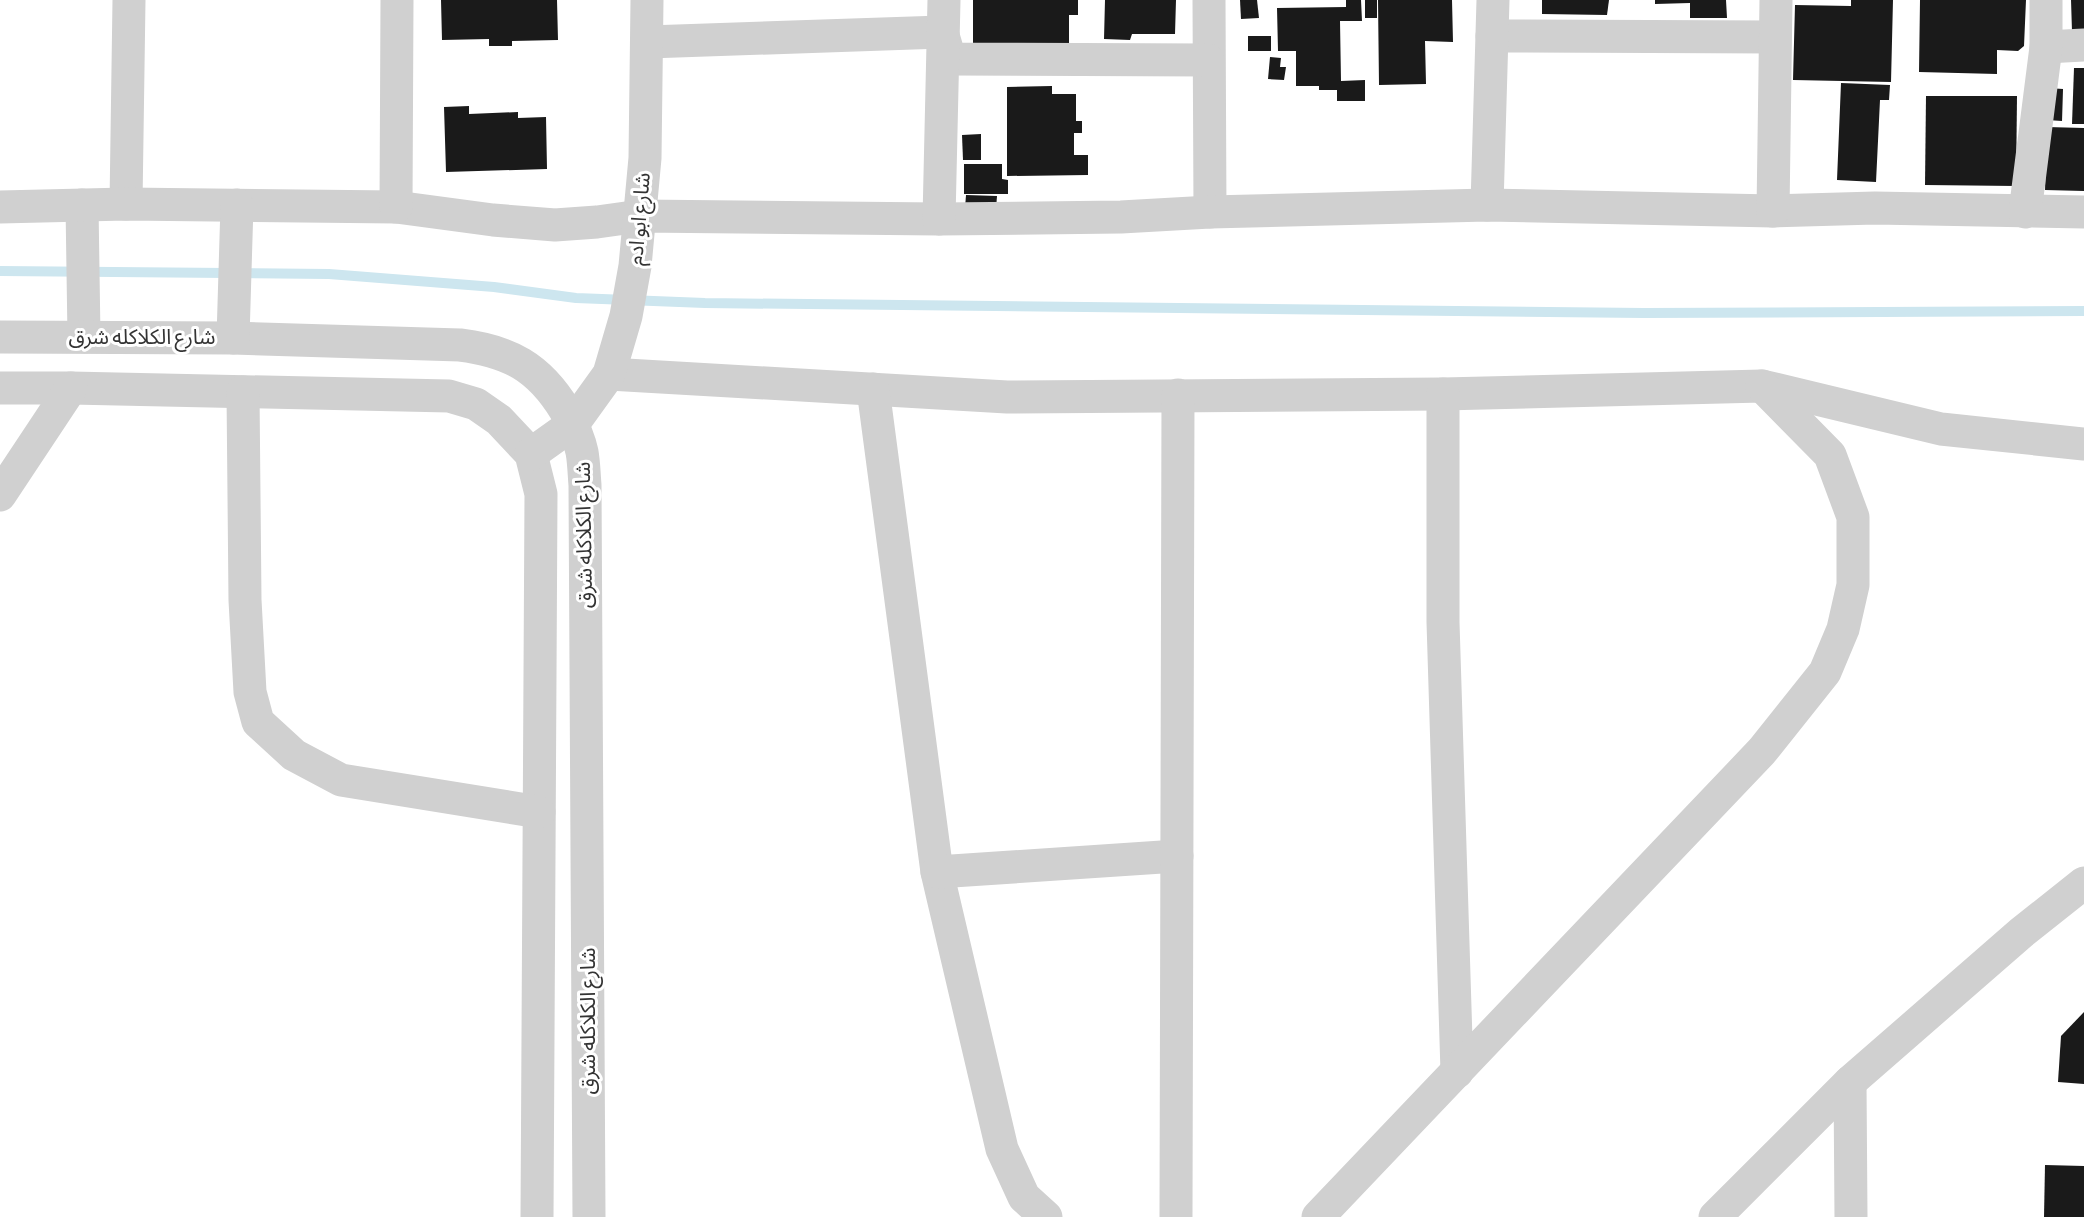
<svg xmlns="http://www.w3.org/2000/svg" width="2084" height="1217" font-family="'Sofia Sans Condensed','Noto Sans Arabic',sans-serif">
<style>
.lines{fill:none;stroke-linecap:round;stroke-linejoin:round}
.stream{stroke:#cde6ef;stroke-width:10}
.building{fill:#1a1a1a}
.minor{stroke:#d0d0d0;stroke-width:33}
.labels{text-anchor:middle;stroke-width:6;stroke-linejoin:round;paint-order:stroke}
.street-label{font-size:21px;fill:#333;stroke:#fff}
</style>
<rect width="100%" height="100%" fill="#fff"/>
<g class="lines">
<path class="stream" d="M0,271L329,274L494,287L576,298L705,303L1644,313L2084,311"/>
</g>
<g class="building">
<path d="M441,0H557L558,40L512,41V46H489V39L442,40Z"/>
<path d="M973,0H1078V15H1069V49H973Z"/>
<path d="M1105,0H1176L1175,34H1132L1130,40L1104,39Z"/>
<path d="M1240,0H1257L1259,18L1241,19Z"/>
<path d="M1346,0H1361L1362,21H1340L1341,81L1365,80V101H1337V90H1319V86H1296V51H1278L1277,8L1346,7Z"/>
<rect x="1365" y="0" width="12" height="18"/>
<path d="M1378,0H1452L1453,42L1425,41L1426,84L1379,85Z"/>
<path d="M1542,0H1609L1607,15L1542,14Z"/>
<path d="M1655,0H1726L1727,18H1690V3L1655,4Z"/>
<path d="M1851,0H1893L1891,82L1793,80L1795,5L1851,6Z"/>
<path d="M1920,0H2026L2024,46L2018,51L1997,50V74L1919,72Z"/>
<path d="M2071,0H2084V31H2072Z"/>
<rect x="1248" y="36" width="23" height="15"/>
<path d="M1270,57L1281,58L1280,67H1286L1284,80L1268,79Z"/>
<path d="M2074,68H2084V124H2072Z"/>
<path d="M1841,83L1890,85L1889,100H1880L1876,182L1837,180Z"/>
<path d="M1052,86V94H1076V121H1082V133H1074V155H1088V175L1007,176V87Z"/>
<path d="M2048,88L2063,89L2062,121L2047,120Z"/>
<path d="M1926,96H2017L2016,186L1925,185Z"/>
<path d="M469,106V114L518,112V118L546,117L547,169L446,172L444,107Z"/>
<path d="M2047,127L2084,128V191L2045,190Z"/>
<path d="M981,134V160H963L962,135Z"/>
<path d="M964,164H1002V179L1008,180V194H964Z"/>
<path d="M966,195L997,196L996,209L965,208Z"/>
<path d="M2084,1012V1084L2058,1082L2061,1036Z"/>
<path d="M2045,1165L2084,1166V1217H2044Z"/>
</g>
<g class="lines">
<g class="minor">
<path d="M1209,0L1210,212"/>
<path d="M1492,36L1775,37"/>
<path d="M648,42L942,32L950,59L1208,60"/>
<path d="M2046,47L2084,45"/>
<path d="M126,204L129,0"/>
<path d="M82,205L84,337"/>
<path d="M1487,205L1493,0"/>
<path d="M0,207L126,204L396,207L493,220L555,225L597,222L640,216L939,219L1121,217L1210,212L1487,205L1773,211L1875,208L2084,212"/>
<path d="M396,207L397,0"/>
<path d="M1773,211L1776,0"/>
<path d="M2025,212L2046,47V0"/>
<path d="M939,219L944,0"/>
<path d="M0,337L233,338L460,345C509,351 539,367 565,410C572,423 579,437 582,452C584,463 584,474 585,485L589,1217"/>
<path d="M233,338L237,205"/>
<path d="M609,374L1007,397L1443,394L1762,386L1941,429L2084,444"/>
<path d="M0,388H71L449,396L476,404L499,420L531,454L541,494L537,1217"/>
<path d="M873,389L937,872L1002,1149L1024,1197L1046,1217"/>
<path d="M243,392L245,600L250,692L258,722L294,755L341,780L539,812"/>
<path d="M1443,394V622L1457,1072"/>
<path d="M531,454L573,424L609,374L626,316L635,266L645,158L647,0"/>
<path d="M0,495L71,388"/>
<path d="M937,872L1177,856"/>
<path d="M1850,1082L1851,1217"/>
<path d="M1176,1217L1178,395"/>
<path d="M1318,1217L1762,751L1825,672L1843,629L1853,585V517L1830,455L1762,386"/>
<path d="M1715,1217L1850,1082L2021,933L2084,883"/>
</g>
</g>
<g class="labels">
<g class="street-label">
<text transform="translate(639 219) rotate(-85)" y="7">شارع ابو ادم</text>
<text x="142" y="344">شارع الكلاكله شرق</text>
<text transform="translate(584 535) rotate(-91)" y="7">شارع الكلاكله شرق</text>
<text transform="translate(588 1021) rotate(-90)" y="7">شارع الكلاكله شرق</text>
</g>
</g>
</svg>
